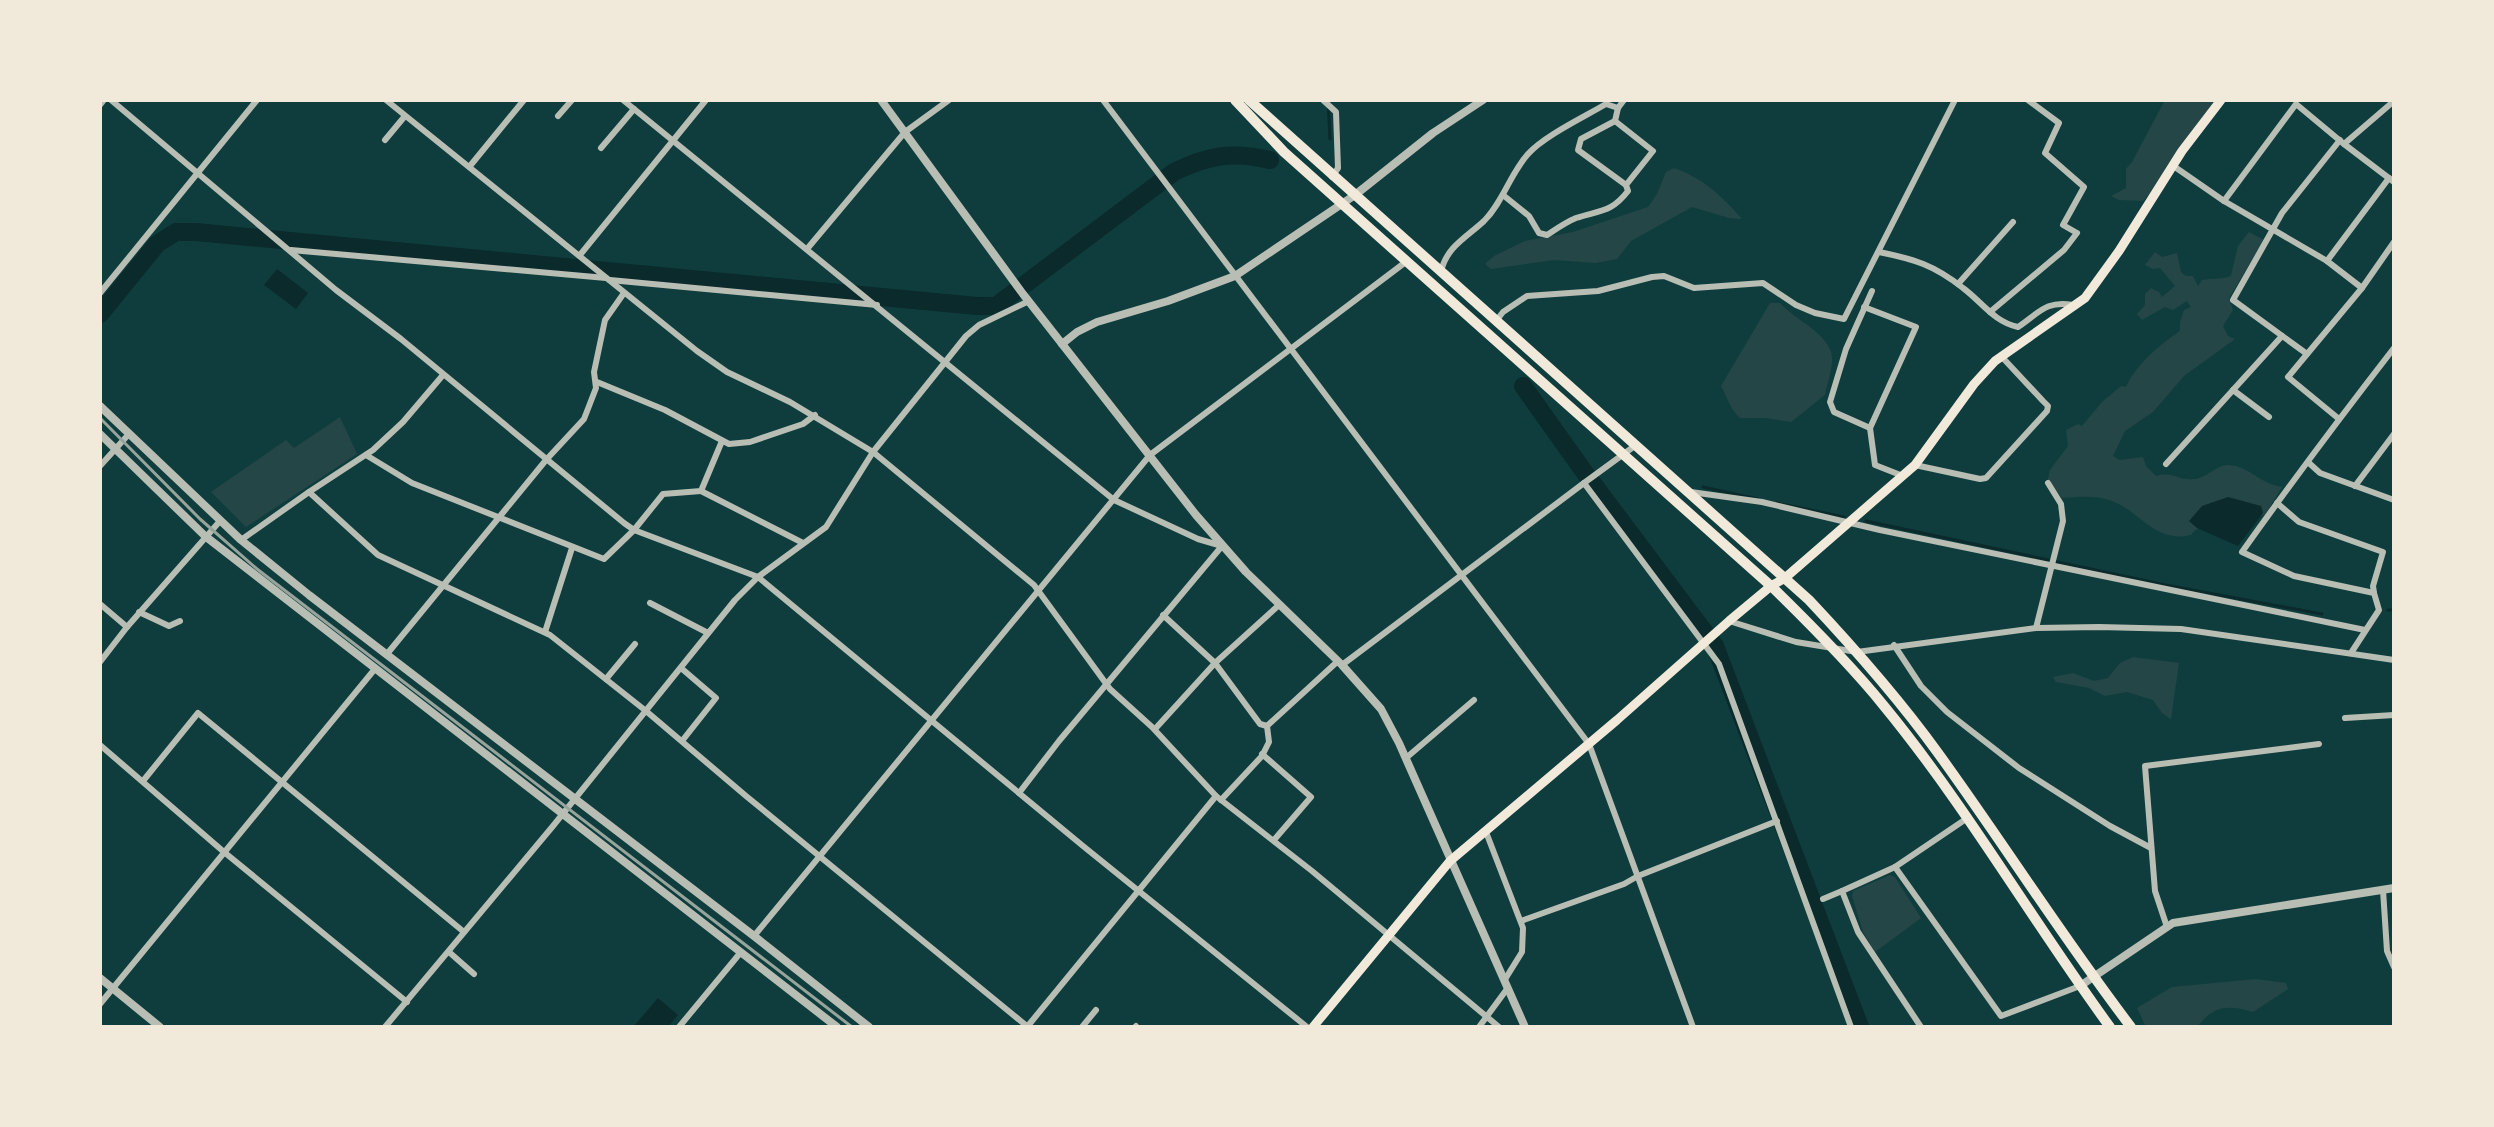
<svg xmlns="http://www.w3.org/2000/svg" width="2494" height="1127" font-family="Quicksand,sans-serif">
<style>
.green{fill:#244646}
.water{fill:#0a2a2b}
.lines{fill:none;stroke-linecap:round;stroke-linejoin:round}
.stream{stroke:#0a2a2b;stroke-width:3}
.river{stroke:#0a2a2b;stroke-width:18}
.minor{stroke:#b8beb3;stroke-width:6}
.tertiary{stroke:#b8beb3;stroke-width:8}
.secondary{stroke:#f1e9da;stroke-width:9}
.trunk{stroke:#f1e9da;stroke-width:10}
.rail{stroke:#97a49c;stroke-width:3}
</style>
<rect width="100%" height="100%" fill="#0f3d3e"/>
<g class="green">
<path d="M2165,100H2215C2190,133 2171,172 2143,201L2119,200L2111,196L2126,188V169L2132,162Z"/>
<path d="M1674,168C1703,178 1722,196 1742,219L1729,218L1692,207L1631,241L1617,259L1596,263L1554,260L1491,269L1485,264L1494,256L1525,241L1573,232L1648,207L1657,194L1666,172Z"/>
<path d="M2249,232L2264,240L2229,298L2233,310L2223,326L2228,336L2235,339L2184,376L2153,412L2125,431L2113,456L2119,460L2143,457L2146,466L2156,476C2175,471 2177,481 2193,479C2207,479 2216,464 2229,465C2249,466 2260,484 2282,487L2265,515C2247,517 2200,519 2191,535C2155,543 2142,513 2112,501C2096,495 2079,497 2062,498L2048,479L2050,470L2068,446L2066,430L2078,424L2082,426L2102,402L2121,386L2126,387C2136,365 2159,345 2180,331V322L2184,310L2191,307L2187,301L2173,310L2165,307L2142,320L2137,314L2145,305V294L2151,288L2159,292L2162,297L2175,286L2160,268L2153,269L2145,265L2155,252L2162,257L2177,253L2181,272L2186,276H2193L2198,286L2202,280C2213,278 2221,280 2231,276L2238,246Z"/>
<path d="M1770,303H1780C1795,320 1830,334 1832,357C1833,368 1827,384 1825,395L1791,422L1765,418H1740C1729,408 1728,398 1721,386Z"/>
<path d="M340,417L357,454L246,527L211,492L286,440L294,448Z"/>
<path d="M2133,657L2179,663L2171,719L2162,713L2153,700L2127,692L2105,696L2089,688L2056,682L2053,677L2073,673L2094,681L2108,678L2120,663Z"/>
<path d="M1890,875L1895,877L1921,918L1875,952L1863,932L1852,896L1853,891Z"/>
<path d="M2256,979L2286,983L2288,989L2253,1012C2228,1005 2214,1005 2197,1027H2146L2137,1008L2172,987Z"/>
</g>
<g class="water">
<path d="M277,269L308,293L296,309L264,285Z"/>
<path d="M2228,497L2261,506L2263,513L2238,546L2197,528L2189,521L2202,506Z"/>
<path d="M658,998L678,1015L668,1027H633Z"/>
</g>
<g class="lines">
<g class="stream">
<path d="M1328,100L1330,139"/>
<path d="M1703,487L1758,499"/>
<path d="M1777,503L1844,517"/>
<path d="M1866,521L2166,585L2322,614"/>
<path d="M2388,610H2394"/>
</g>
<g class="river">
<path d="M100,314L157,244L176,232H196L977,306H996L1174,172C1209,155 1233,151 1270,160"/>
<path d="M1523,386L1585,473L1715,646L1860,1027"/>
</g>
<g class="minor">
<path d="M111,100L336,290L401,339L624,523L634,530L758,577L1083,846L1307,1027"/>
<path d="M386,100L697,351L727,372L790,402L873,452L1034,585L1110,689L1152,727L1216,796L1312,871L1499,1027"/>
<path d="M623,100L1114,500L1198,539L1222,546L1059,741L1019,793"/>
<path d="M1103,100L1589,744L1693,1027"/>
<path d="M1323,100L1336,112L1338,168L1332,177"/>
<path d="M2394,101L2344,144L2394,182"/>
<path d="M100,105L104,100"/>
<path d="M558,116L572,100"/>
<path d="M1615,121L1581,139L1578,150L1626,185"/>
<path d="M385,140L405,116"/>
<path d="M2344,144L2296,104L2224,201L2327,261L2362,288"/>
<path d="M601,148L634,109"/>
<path d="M2172,165L2224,201"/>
<path d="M470,166L524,100"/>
<path d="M1503,195L1529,216L1539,233L1547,235C1556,229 1566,222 1576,218C1600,210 1611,213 1628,191L1626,185L1653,151L1615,121L1618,108"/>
<path d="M807,249L905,132L949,100"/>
<path d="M291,250L606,278"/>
<path d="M1879,252C1914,259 1934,265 1963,288C1982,302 1994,322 2018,327C2039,313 2046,300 2073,305"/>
<path d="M580,255L706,100"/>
<path d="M2327,261L2389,178"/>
<path d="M1441,272C1446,247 1467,237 1484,221C1503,202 1510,174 1528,154C1544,136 1584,117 1606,104L1618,108L1624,100"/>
<path d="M610,280L877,305"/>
<path d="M1958,284L2013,222"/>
<path d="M100,293L257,100"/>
<path d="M1864,307L1916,327L1870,428L1875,465L1903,476"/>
<path d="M1990,312L2064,250L2077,233L2063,225L2084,187L2045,153L2059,123L2028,100"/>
<path d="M1496,321L1503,312L1527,296L1598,291L1652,277L1664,276L1694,288L1763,283L1796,305L1815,313L1844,319L1955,100"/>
<path d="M2307,354L2233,300L2282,213L2340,140"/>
<path d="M597,382L665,410L729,444L750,442L803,424L815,415"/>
<path d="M2233,390L2269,417"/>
<path d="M2339,419L2288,377L2362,288L2394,242"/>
<path d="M1870,428L1834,412L1830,402L1846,349L1872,291"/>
<path d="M366,455L412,483L604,559L634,530L663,494L701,491L722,441"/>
<path d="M2309,463L2320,473L2394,500"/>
<path d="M2166,464L2282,336"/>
<path d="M1915,465L1980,479L1986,478L2047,411L2048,406L2043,401L2001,356"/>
<path d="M100,466L128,435"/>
<path d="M1584,483L1636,445"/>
<path d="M2355,486L2394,434"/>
<path d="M701,491L803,543"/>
<path d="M309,492L373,450L403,422L443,375"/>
<path d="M1691,492L1762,502L1880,530L2365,630"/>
<path d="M2277,503L2299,522L2383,552L2373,586L2374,593"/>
<path d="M241,540L309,492L378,555L550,635L646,711L746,796L1028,1027"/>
<path d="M650,603L708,633"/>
<path d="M100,604L127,627"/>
<path d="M139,612L169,626L180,621"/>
<path d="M1163,615L1215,663L1260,724L1267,726"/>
<path d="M1729,621L1796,642L1857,652L2036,628L2099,627L2181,629L2394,660"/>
<path d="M2036,628L2063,521L2061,504L2048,483"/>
<path d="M545,632L572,548"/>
<path d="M1894,645L1921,686L1947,712L2019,768L2110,826L2151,848"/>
<path d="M2351,653L2379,610L2374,593L2294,576L2242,552C2291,483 2342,415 2394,348"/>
<path d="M387,654L546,460L584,419L596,388L594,372L605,320L624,293"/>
<path d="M100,662L127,627L220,521"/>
<path d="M1342,665L1584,483L1719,664L1851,1027"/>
<path d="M681,668L716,698L682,741"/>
<path d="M606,679L635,644"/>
<path d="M2345,718L2394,715"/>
<path d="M1155,729L1215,663L1279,605"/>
<path d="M100,745L224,852L407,1002"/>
<path d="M1262,754L1311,797L1274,840"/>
<path d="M1406,758L1474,700"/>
<path d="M143,781L198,713L464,932"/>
<path d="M1221,800L1262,756L1269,742L1267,726L1338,661"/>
<path d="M1486,832L1523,928L1522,952L1504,981"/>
<path d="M1895,867L2001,1016L2080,986"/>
<path d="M2383,890L2387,951L2394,967"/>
<path d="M1823,899L1842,891"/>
<path d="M1521,921L1624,884L1638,876L1777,821"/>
<path d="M2167,927L2155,891L2145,766L2319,744"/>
<path d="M754,936L1150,455L1407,261"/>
<path d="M449,952L474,974"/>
<path d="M100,1004L374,670"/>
<path d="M385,1027L553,826L735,600L758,577L826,527L873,452L966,336L979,325L1029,301"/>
<path d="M679,1027L741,952"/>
<path d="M1027,1027L1216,796"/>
<path d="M1082,1027L1096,1010"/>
<path d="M1135,1027L1136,1026"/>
<path d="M1479,1027L1507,989"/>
<path d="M1921,1027L1858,932L1842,891L1895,867L1966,819"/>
</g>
<g class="tertiary">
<path d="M881,100L1023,294L1196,515L1246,572L1342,665L1381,709L1399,743L1525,1027"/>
<path d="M1062,344L1077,332L1097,322L1168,301L1235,276L1355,195L1433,133L1483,100"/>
<path d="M100,406L241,540L309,595L754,936L869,1027"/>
<path d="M100,434L205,536L837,1027"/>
<path d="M100,978L160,1027"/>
<path d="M2080,986L2173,923L2394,888"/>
</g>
<path class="secondary" d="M1313,1027L1450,861L1617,720L1729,621L1771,586L1785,578L1915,465L1974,384L1995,361L2085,298L2119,251L2182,151L2221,100"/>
<g class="trunk">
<path d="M1235,100L1284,152L1771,586C1810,624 1850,664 1884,706C1967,807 2033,922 2110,1027"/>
<path d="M1249,100L1809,600C1855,649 1899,699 1938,753C2004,844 2063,938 2131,1027"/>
</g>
<path class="rail" d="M100,418L200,519L257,569L852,1027"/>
</g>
<rect width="2494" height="1127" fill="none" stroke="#f1e9da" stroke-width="204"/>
</svg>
